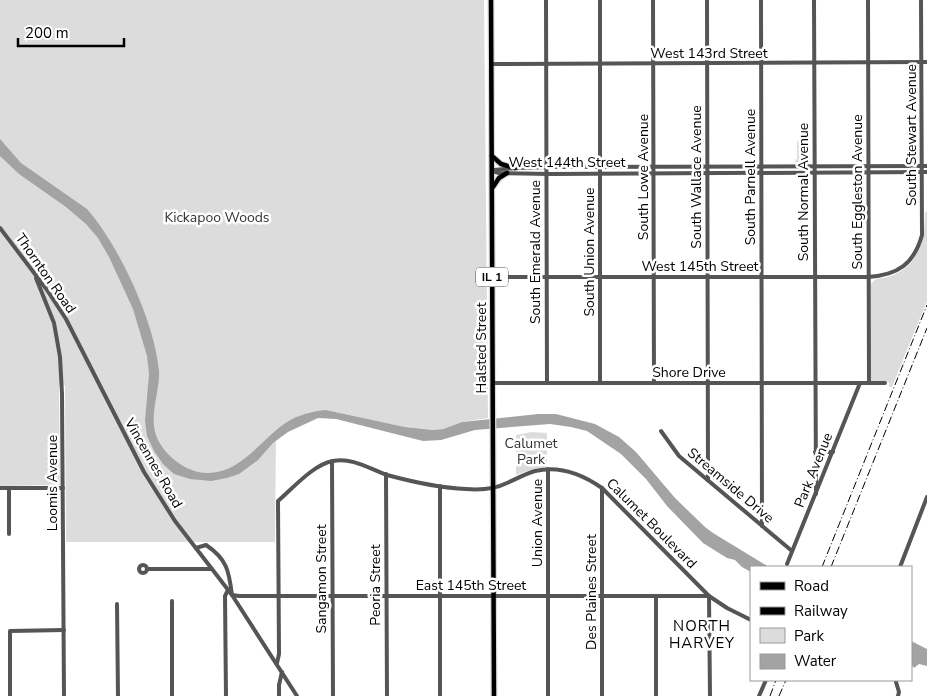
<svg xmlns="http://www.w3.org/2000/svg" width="927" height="696" font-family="'Nunito Sans',sans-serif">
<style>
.green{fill:#dcdcdc}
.water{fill:#a3a3a3}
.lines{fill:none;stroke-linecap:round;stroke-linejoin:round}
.major-casing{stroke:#dbdbdb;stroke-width:7}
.minor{stroke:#555;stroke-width:4}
.major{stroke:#000;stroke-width:4.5}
.rail{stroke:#000;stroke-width:1;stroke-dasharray:8 2.5 1 2.5;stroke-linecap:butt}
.labels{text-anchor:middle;stroke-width:5;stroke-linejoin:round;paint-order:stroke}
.shield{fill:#fff;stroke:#4c4c4c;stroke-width:1}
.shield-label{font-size:12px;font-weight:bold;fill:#000}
.street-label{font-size:14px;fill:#000;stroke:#fff}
.park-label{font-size:14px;fill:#333;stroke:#fff}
.neighbourhood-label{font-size:15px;letter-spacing:1px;fill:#000;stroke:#fff}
</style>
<rect width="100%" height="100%" fill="#fff"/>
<g class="green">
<path d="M0,0H484L488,418L462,422L443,429L433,430L405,427L326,410L276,430L275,542H66L65,385H59L60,485L0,486Z"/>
<path d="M797,141H809V162H794L797,159Z"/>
<path d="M927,211V301L892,387H889V382H871V284C876,277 881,279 888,277C918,268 925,240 925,213Z"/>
<path d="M532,432L547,433V467L533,469L516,475V435Z"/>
</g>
<g class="water">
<path d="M0,139L21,163L87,209C119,245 155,323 159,371C160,391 149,415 156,435C163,455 187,474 209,473C242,472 261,439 287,422C298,415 313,411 326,410L405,427L433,430L443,429L462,422L538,414H556L595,424L619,437L636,452L675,498L705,527L713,533L769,567H751V572L742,567L735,560L727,558L703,543L667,506L646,479L621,454L587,431L571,427L550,424L475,430L441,440L423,441L336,419L318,418L288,432L273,443L258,460L239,474L227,478L211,481L190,479L174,474L163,464L154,451L147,436L145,421L149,374L147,356L133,309L109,257L98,238L86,224L66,207L19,174L0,156Z"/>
<path d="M911,641L927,649V666L919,664L914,668L911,664Z"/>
</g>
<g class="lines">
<g class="major-casing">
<g id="major">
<path d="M491,0L494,696"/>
<path d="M492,156L501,164L515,168"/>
<path d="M493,187L499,178L507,173"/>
</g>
</g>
<g class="minor">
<path d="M546,0L547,383"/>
<path d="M600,0V383"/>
<path d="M653,0L654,383"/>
<path d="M707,0L708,480"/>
<path d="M761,0L762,526"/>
<path d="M814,0L816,494"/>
<path d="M868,0L869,383"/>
<path d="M492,64L927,62"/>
<path d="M494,170L515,168L551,167L927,166"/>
<path d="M492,171L499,173L551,174L927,172"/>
<path d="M0,228L47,290L66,319L144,472L175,521L232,595L297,696"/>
<path d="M492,277H868C898,275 914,264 922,235L921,0"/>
<path d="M36,278L54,323L60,357L62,394L64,696"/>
<path d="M493,383H885"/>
<path d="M661,431L679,456L792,551"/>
<path d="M815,452H833"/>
<path d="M332,461L333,696"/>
<path d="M548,469V696"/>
<path d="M386,474L387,696"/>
<path d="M440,486V696"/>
<path d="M0,488H63"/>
<path d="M9,534V488"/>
<path d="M196,548L206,545C227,559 229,571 232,595L239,596H709L710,696"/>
<path d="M787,564L860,383"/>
<circle cx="143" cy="569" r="4"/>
<path d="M900,567L927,497"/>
<path d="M147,569H212"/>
<path d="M656,596V696"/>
<path d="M172,601V696"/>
<path d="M117,604L118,696"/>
<path d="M277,663L279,654L278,501C293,488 314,464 333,461C352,457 370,469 387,475C413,482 440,488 466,489C479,490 495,489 507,483C516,479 525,474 535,471C560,465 582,474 602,488L709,596L727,608L751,620"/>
<path d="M896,682L899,692L898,696"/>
<path d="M10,696V631L64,630"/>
<path d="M226,696L225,596L228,590"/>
<path d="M279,696V685L282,672"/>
<path d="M602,696V488"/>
<path d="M759,696L766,680"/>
</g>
<use href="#major" class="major"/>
<g class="rail">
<path d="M822,567L927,305"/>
<path d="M831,567L927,328"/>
<path d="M770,696L776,680"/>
<path d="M779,696L786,680"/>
</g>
</g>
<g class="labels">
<rect class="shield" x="476" y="267.5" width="32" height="19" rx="4"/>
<g class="shield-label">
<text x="492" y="281">IL 1</text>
</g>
<g class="street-label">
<text x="709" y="58">West 143rd Street</text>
<text transform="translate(911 135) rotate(-90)" y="5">South Stewart Avenue</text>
<text x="567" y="167">West 144th Street</text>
<text transform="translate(643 177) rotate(-90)" y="5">South Lowe Avenue</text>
<text transform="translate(696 177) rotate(-90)" y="5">South Wallace Avenue</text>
<text transform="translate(750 177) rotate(-90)" y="5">South Parnell Avenue</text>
<text transform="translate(803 192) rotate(-90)" y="5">South Normal Avenue</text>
<text transform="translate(857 192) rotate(-90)" y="5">South Eggleston Avenue</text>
<text transform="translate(535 252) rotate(-90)" y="5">South Emerald Avenue</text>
<text transform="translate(589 252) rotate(-90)" y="5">South Union Avenue</text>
<text x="700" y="271">West 145th Street</text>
<text transform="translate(46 273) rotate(55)" y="5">Thornton Road</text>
<text transform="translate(481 348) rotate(-90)" y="5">Halsted Street</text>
<text x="689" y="377">Shore Drive</text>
<text transform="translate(154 463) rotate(60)" y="5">Vincennes Road</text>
<text transform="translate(813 470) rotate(-68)" y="5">Park Avenue</text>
<text transform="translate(52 483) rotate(-90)" y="5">Loomis Avenue</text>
<text transform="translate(731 485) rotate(40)" y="5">Streamside Drive</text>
<text transform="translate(537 523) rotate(-90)" y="5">Union Avenue</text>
<text transform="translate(652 523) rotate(45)" y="5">Calumet Boulevard</text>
<text transform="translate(321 579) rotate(-90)" y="5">Sangamon Street</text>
<text transform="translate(375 585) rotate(-90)" y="5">Peoria Street</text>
<text x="471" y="590">East 145th Street</text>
<text transform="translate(591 592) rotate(-90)" y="5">Des Plaines Street</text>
</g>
<g class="park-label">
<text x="217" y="222">Kickapoo Woods</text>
<text x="531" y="448">Calumet<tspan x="531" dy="16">Park</tspan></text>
</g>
<g class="neighbourhood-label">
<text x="702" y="631">NORTH<tspan x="702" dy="17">HARVEY</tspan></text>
</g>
</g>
<rect x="750" y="566" width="162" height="115" fill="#ffffff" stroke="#999999"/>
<rect x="760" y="582" width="25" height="8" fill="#000000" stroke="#999999"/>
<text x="794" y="591" font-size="15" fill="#000000">Road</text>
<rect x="760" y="607" width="25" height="8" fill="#000000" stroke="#999999"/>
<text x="794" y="616" font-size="15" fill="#000000">Railway</text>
<rect x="760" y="628" width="25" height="15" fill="#dcdcdc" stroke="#999999"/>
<text x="794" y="641" font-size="15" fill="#000000">Park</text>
<rect x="760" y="654" width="25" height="15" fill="#a3a3a3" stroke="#999999"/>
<text x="794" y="666" font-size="15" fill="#000000">Water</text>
<path d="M18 38v8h106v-8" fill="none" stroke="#000000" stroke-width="2.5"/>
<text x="25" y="38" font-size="15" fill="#000000" stroke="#ffffff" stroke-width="4" paint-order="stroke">200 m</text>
</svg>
